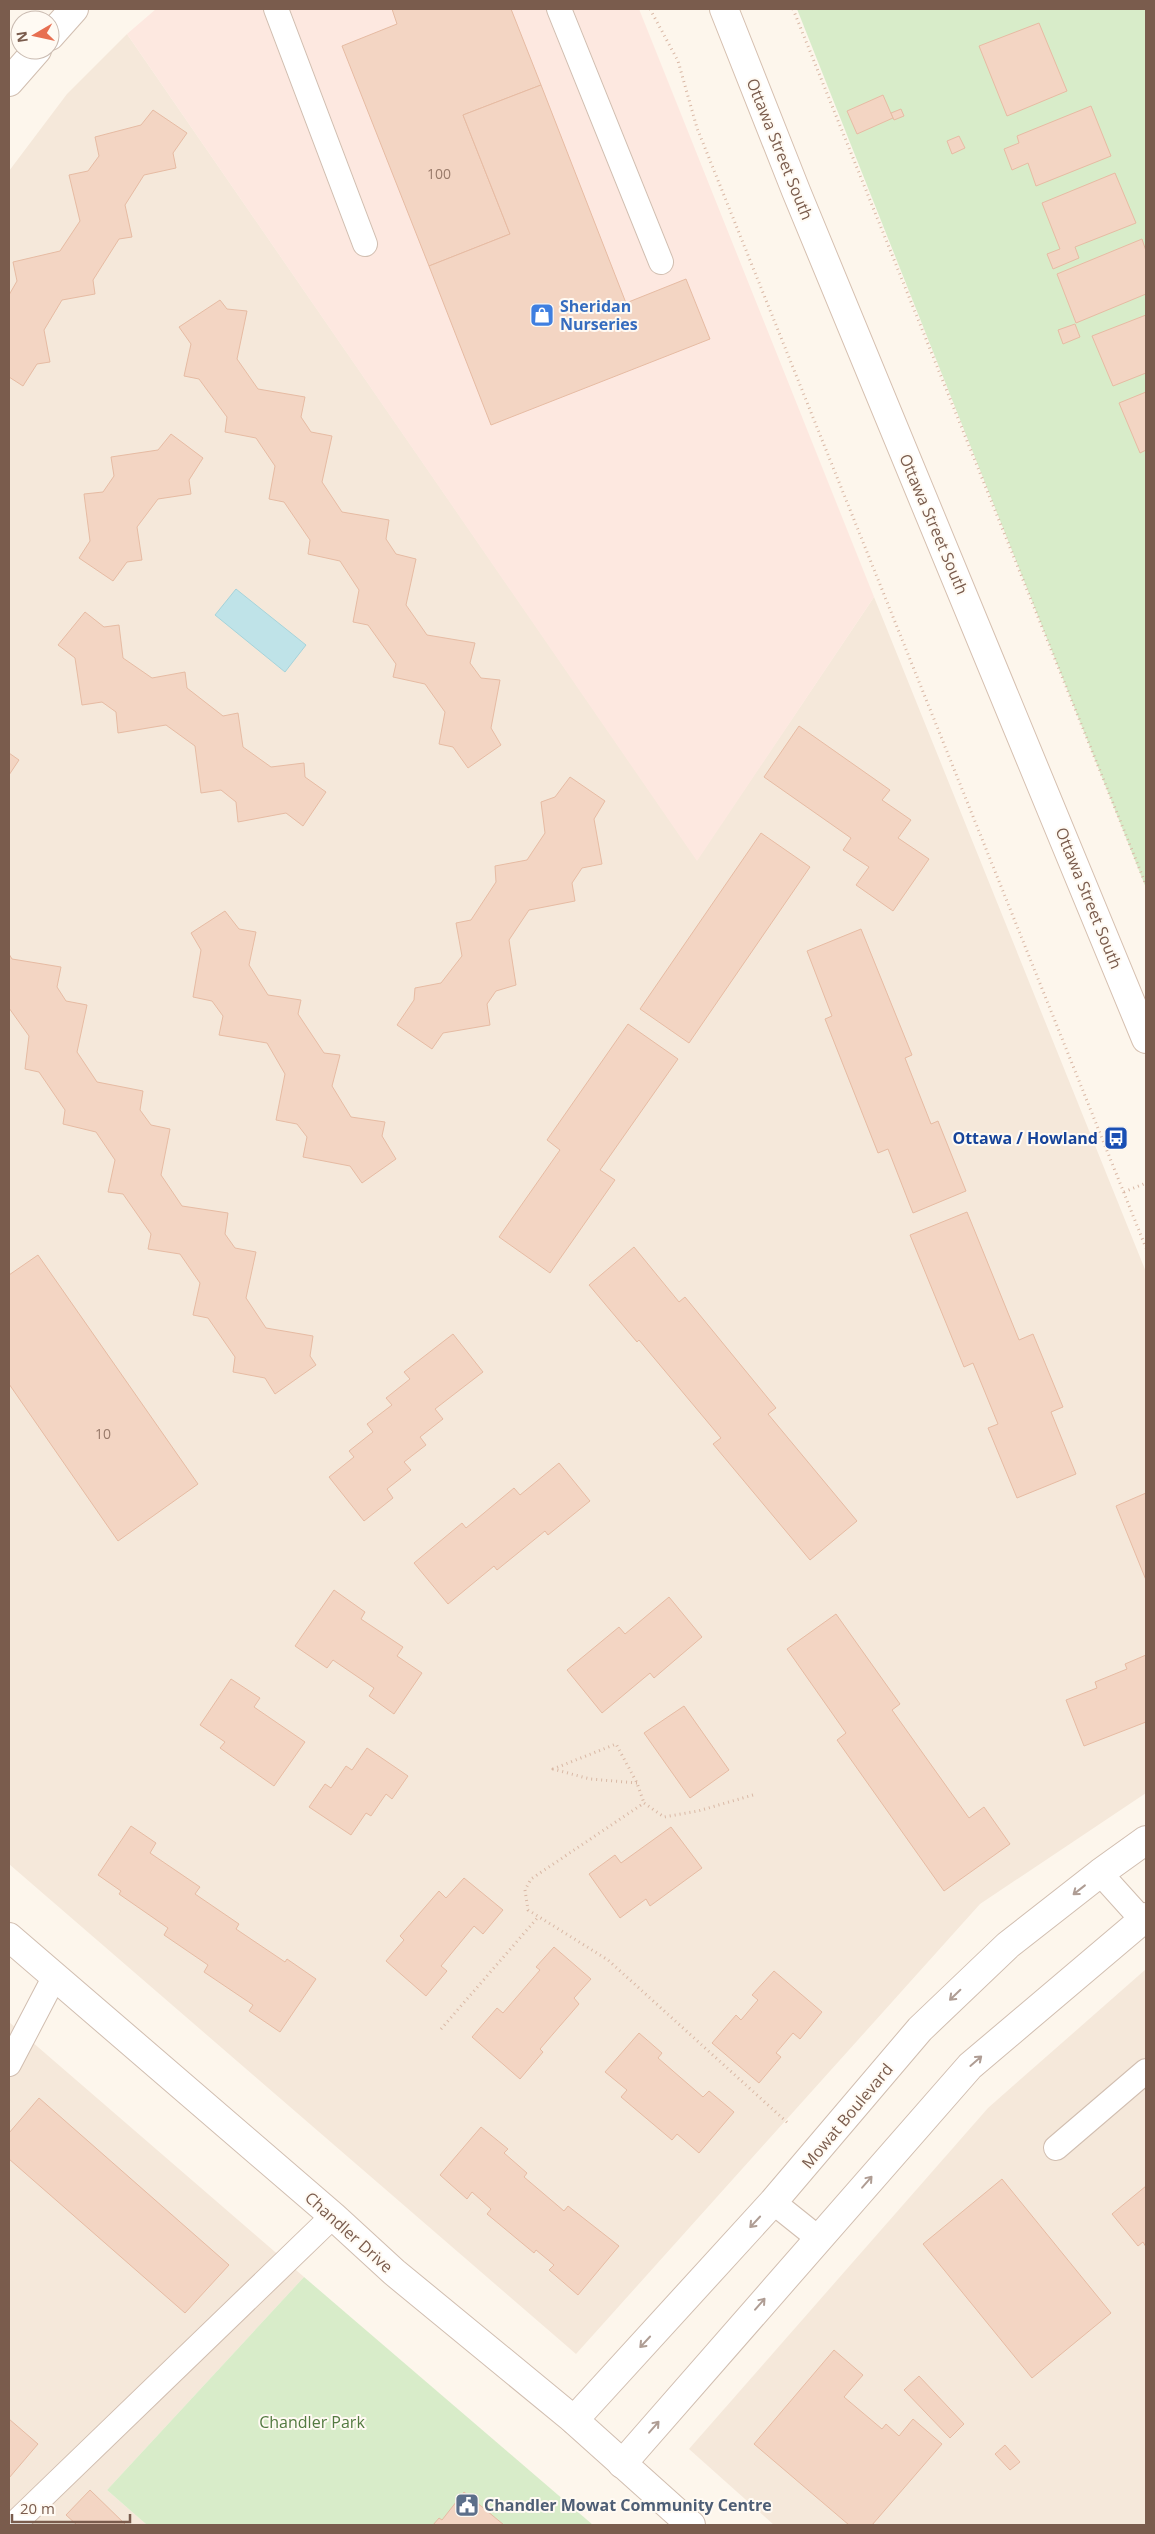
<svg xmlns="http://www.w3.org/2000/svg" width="1155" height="2534" font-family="'Open Sans',sans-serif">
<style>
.residential{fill:#f5e8da}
.commercial{fill:#fde8e0}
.green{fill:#d8ecc9}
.water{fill:#bfe3e8;stroke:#a5d3da}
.building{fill:#f3d5c3;stroke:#e6bba3}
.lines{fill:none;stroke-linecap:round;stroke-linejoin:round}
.service-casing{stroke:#d1beb0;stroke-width:26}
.minor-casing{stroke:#d1beb0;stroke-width:30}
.secondary-casing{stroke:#d6c0b0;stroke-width:30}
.path{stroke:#d9b8a5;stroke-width:3;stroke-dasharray:1 4;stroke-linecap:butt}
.service{stroke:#fff;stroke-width:24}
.minor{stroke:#fff;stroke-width:28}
.secondary{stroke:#fff;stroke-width:28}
.oneway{stroke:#af9d94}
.labels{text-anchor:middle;stroke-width:4;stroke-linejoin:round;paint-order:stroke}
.number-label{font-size:14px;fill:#987a6a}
.street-label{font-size:16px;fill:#7a5c4d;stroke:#fffaf3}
.shop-label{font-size:16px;font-weight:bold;fill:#366cbe;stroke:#fffaf3;text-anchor:start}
.transit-label{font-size:16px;font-weight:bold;fill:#164399;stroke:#fffaf3;text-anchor:end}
.park-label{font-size:16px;fill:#537a41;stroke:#fffaf3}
.service-label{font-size:16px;font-weight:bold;fill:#4e5e75;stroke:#fffaf3;text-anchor:start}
</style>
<rect width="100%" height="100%" fill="#fdf6ec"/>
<g class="residential">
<path d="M127,34L697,860L874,597L1146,1272V1793L980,1904L576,2354L9,1864V171L67,94Z"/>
<path d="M1146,1969V2525H774L689,2449L988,2108Z"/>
<path d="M9,2022L304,2277L107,2490L147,2525H9Z"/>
</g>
<path class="commercial" d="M156,9H639L874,597L697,861L127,34Z"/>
<g class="green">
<path d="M797,9H1146V888Z"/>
<path d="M304,2277L593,2525H147L107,2490Z"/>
</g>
<path class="water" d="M236,589L306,645L285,672L215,615Z"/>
<g class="building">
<path d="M392,9H511L541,85L463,115L510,234L429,266L342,46L397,24Z"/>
<path d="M1039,23L1067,91L1007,116L979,46Z"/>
<path d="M541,85L626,303L686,279L710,339L491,425L429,266L510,234L463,115Z"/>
<path d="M883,95L893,118L857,134L847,111Z"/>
<path d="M1091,106L1111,156L1036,186L1028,163L1012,170L1004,149L1019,143L1017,136Z"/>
<path d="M901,109L904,116L894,120L891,113Z"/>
<path d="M153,110L187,133L173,153L176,168L144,175L125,205L132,237L119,239L93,280L95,294L62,300L44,330L50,362L37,364L23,386L9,377V295L17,281L13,262L60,251L80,221L69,175L88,171L99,156L95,137L141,125Z"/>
<path d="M959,136L965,148L952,154L947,141Z"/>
<path d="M1115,173L1136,223L1075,247L1079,258L1053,269L1047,254L1060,249L1042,203Z"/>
<path d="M1142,239L1146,251V294L1076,323L1057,274Z"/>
<path d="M220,300L227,309L247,311L237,359L258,389L305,397L301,417L311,432L332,436L322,482L342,512L389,520L386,539L396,554L416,559L406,605L427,635L475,643L470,663L481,678L500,680L491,728L501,745L468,768L453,747L439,744L445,712L425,684L393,677L396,664L368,625L353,622L359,590L340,561L308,554L310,540L284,502L269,499L275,466L256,438L225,432L227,417L199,379L184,376L191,344L179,327Z"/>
<path d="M1146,315V373L1113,386L1092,336Z"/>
<path d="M1075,324L1080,337L1063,344L1058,330Z"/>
<path d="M1146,392V450L1140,453L1119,403Z"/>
<path d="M171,434L203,458L189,480L191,494L158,499L137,527L142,560L127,562L113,581L79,558L90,541L84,494L103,492L114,476L111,457L158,450Z"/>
<path d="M85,612L104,627L119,625L123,658L152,678L185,672L187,688L223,716L238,713L243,747L271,767L304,763L305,777L326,792L303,826L286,813L238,822L236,802L221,790L201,793L195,746L166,725L118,733L116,712L102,702L82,705L75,658L58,645Z"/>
<path d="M799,726L890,790L882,800L911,820L898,838L929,859L893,911L856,885L869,867L843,850L851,838L764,777Z"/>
<path d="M9,753L19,760L9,775Z"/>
<path d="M570,777L605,801L594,819L602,864L582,868L572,883L575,901L529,910L509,940L516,985L496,991L487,1004L490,1025L443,1033L432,1049L397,1025L414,1000L415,988L441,983L462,956L456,923L471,920L496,882L495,866L527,860L545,833L541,802L555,797Z"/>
<path d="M761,833L810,867L689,1043L640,1009Z"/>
<path d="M225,911L239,929L256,932L249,965L268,995L301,1000L298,1014L324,1053L340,1055L332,1086L351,1117L385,1122L382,1136L396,1159L362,1183L350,1166L303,1157L307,1137L297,1124L276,1120L285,1074L267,1043L219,1035L223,1016L212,1001L193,997L201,950L191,933Z"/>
<path d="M861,929L912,1055L905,1058L931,1124L938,1121L966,1191L913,1213L888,1149L878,1153L825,1019L832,1016L807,951Z"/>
<path d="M9,954L12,959L61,967L57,987L66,1001L87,1005L77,1052L97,1082L143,1091L140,1110L151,1125L170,1129L161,1175L182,1206L228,1213L225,1234L235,1248L256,1252L246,1298L266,1328L313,1336L310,1356L316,1365L275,1394L265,1378L233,1372L235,1357L208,1318L193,1315L200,1283L180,1254L148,1249L151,1234L123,1194L108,1192L115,1160L96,1132L63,1124L65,1110L39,1072L25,1069L29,1036L9,1008Z"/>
<path d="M628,1024L678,1059L600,1170L615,1180L550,1273L499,1237L560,1150L547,1140Z"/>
<path d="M967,1212L1019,1340L1033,1334L1063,1407L1051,1412L1076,1474L1017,1498L988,1428L998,1424L973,1363L964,1367L910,1235Z"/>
<path d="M634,1247L679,1302L685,1297L776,1408L768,1414L857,1521L810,1560L713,1444L721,1438L639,1340L637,1342L589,1285Z"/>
<path d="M38,1255L198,1484L118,1541L9,1384V1275Z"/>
<path d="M453,1334L483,1372L435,1409L443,1419L420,1437L426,1445L404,1462L411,1470L387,1489L393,1498L364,1521L329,1477L354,1457L349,1451L373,1432L367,1424L392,1405L386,1398L410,1379L404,1372Z"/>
<path d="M559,1463L590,1501L548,1535L545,1531L497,1570L494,1566L448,1604L414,1563L462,1523L466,1528L514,1488L520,1495Z"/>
<path d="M1146,1493V1580L1116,1506Z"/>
<path d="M334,1590L365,1612L361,1619L403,1647L397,1656L422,1673L394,1714L369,1696L374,1688L333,1660L327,1668L295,1646Z"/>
<path d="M669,1597L702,1637L654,1678L650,1673L602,1713L567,1670L619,1627L625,1634Z"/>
<path d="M836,1614L900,1704L892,1710L969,1818L984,1807L1010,1844L944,1891L837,1740L846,1733L787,1649Z"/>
<path d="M1146,1655V1722L1084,1746L1066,1700L1097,1688L1095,1682L1127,1669L1125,1664Z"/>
<path d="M231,1679L260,1698L254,1707L305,1742L274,1786L220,1748L225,1742L200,1725Z"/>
<path d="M684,1706L729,1770L690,1798L644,1733Z"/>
<path d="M367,1748L408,1776L392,1799L386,1794L371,1816L366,1813L351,1835L309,1807L325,1784L331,1788L346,1766L352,1770Z"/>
<path d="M131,1826L156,1843L150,1853L200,1887L195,1894L239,1924L236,1929L285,1962L287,1959L316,1979L280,2032L249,2011L253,2005L204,1972L208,1965L164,1935L168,1928L119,1894L121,1891L98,1875Z"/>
<path d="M671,1827L702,1868L650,1906L646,1899L620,1918L589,1874L615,1855L621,1863Z"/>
<path d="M464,1878L503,1910L483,1934L474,1926L441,1966L447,1971L426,1996L386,1961L404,1940L400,1936L439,1891L446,1898Z"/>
<path d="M554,1947L591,1979L574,1998L579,2004L540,2049L543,2052L520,2079L472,2037L497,2008L503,2013L540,1970L536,1967Z"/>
<path d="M774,1971L822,2012L800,2039L793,2033L776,2053L781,2057L759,2083L712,2043L736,2015L741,2020L758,2000L752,1995Z"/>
<path d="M639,2033L662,2053L658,2058L703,2097L709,2091L734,2112L699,2153L677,2134L672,2140L621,2097L627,2090L605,2072Z"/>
<path d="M39,2098L229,2265L185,2313L9,2159V2133Z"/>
<path d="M481,2127L508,2149L504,2153L527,2173L524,2177L564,2211L568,2206L619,2246L578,2295L549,2270L554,2265L536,2250L534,2253L487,2214L491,2209L472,2192L467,2199L440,2175Z"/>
<path d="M1002,2179L1111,2313L1032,2378L923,2244Z"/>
<path d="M1146,2186V2247L1143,2242L1138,2246L1112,2214Z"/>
<path d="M834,2350L863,2375L844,2397L882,2429L886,2424L899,2436L913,2419L942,2444L872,2525H849L754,2444Z"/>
<path d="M919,2376L964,2424L950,2438L904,2390Z"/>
<path d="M9,2419L38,2444L9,2478Z"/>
<path d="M1005,2445L1020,2462L1010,2470L995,2454Z"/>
<path d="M90,2490L126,2525H77L66,2515Z"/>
<path d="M464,2492L504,2525H433L439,2518L442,2520Z"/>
</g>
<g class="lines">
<g class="service-casing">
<g id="service">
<path d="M276,9L365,244"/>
<path d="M559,9L661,262"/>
<path d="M1100,1873L1146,1924"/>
<path d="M9,2064L55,1976"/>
<path d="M1056,2148L1146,2071"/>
<path d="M773,2202L818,2238"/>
<path d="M13,2525L333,2216"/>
</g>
</g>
<g class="minor-casing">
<g id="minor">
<path d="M50,36L74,9"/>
<path d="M9,82L37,50"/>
<path d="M9,1937L333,2216L394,2272L574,2420L691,2525"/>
<path d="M574,2420L773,2202L920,2029L1008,1945L1100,1873L1146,1840"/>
<path d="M622,2464L970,2066L1146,1917"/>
</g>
</g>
<g class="secondary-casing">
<path id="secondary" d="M724,9L796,191L1146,1039"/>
</g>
<g class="path">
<path d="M650,9L678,61L697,128L1146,1248"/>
<path d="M793,9L1146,885"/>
<path d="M1124,1192L1146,1183"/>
<path d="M637,1783L590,1779L553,1769L616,1744L637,1783L644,1803"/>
<path d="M753,1795L698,1811L664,1817L644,1803L531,1879L525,1890L528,1910L608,1960L789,2124"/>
<path d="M441,2029L539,1916"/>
</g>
<use href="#service" class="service"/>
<use href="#minor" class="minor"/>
<use href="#secondary" class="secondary"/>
</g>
<defs><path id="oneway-shaft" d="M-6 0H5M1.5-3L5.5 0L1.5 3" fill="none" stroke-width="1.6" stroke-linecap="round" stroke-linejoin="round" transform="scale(1.25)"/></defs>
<g class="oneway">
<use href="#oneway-shaft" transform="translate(1079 1890) rotate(142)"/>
<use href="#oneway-shaft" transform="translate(955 1995) rotate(136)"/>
<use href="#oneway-shaft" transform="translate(976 2061) rotate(-41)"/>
<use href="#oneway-shaft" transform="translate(867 2182) rotate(-49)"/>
<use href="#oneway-shaft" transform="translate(755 2222) rotate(133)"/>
<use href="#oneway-shaft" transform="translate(760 2304) rotate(-49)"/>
<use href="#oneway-shaft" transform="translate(645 2342) rotate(133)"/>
<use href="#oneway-shaft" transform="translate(654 2427) rotate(-49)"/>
</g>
<defs>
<g id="shop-square" transform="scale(1.25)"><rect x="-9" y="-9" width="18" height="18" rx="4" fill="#3f7fe0" stroke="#fffaf3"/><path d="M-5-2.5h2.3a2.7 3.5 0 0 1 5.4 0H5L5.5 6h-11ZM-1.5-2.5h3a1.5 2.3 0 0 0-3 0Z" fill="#fff"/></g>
<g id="bus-square" transform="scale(1.25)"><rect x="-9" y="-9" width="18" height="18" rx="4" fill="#1a4fb4" stroke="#fffaf3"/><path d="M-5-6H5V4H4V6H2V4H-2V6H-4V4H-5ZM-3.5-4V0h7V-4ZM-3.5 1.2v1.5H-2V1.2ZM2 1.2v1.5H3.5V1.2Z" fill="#fff"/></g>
<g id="civic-square" transform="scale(1.25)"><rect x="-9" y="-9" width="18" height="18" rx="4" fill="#5c6f8a" stroke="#fffaf3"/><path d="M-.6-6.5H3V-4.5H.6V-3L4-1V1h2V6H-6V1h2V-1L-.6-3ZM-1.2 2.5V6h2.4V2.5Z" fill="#fff"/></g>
</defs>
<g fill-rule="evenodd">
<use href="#shop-square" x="542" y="315"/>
<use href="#bus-square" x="1116" y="1138"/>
<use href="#civic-square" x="467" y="2505"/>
</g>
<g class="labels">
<g class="number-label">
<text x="439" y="179">100</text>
<text x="103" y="1439">10</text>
</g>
<g class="street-label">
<text transform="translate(780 149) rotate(68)" y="6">Ottawa Street South</text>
<text transform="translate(934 524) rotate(67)" y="6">Ottawa Street South</text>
<text transform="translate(1089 898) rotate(68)" y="6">Ottawa Street South</text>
<text transform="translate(847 2116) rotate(-50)" y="6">Mowat Boulevard</text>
<text transform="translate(349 2232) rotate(42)" y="6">Chandler Drive</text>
</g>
<g class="shop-label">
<text x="560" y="312">Sheridan<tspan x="560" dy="18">Nurseries</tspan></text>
</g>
<g class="transit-label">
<text x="1098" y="1144">Ottawa / Howland</text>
</g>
<g class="park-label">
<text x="312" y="2428">Chandler Park</text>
</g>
<g class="service-label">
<text x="484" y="2511">Chandler Mowat Community Centre</text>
</g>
</g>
<rect width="1155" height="2534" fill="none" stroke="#7a5c4d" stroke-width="20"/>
<g transform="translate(35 35) rotate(261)"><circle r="24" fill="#fffaf3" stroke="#cabbb1"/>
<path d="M0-4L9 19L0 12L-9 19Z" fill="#e76f51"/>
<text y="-8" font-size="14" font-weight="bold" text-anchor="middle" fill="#7a5c4d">N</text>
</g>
<path d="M12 2514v8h118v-8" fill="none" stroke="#7a5c4d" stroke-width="2.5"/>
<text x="20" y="2514" font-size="15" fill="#7a5c4d" stroke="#fffaf3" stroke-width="4" paint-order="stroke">20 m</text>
</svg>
